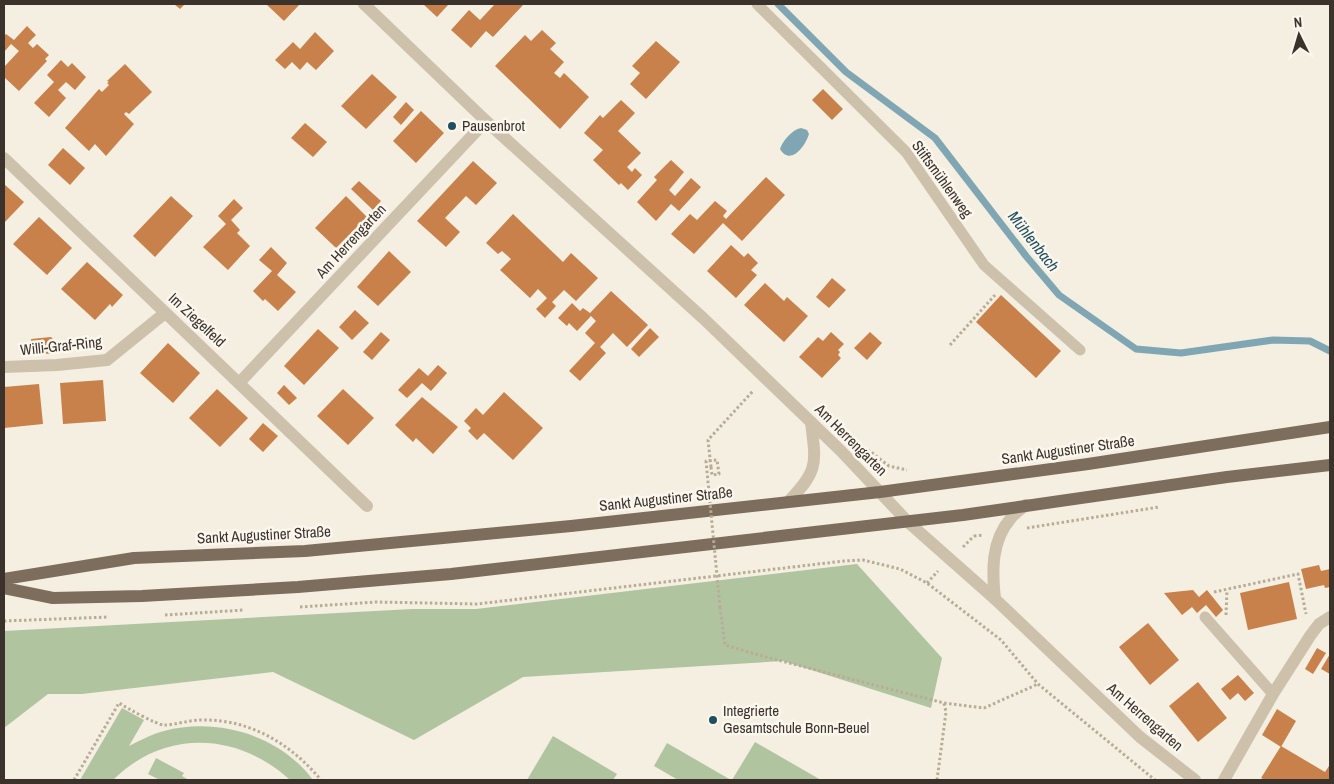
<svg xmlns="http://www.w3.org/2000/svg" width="1334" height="784" font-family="'Archivo Narrow',sans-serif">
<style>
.green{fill:#b1c4a0}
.water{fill:#7fa6b2}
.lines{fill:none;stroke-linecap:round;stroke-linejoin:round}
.stream{stroke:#7fa6b2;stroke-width:7}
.building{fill:#c8814b}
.path{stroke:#b9ac96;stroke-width:3;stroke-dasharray:2.5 2.5;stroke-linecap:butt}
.service{stroke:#cdc1ac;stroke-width:11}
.minor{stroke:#cdc1ac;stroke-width:12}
.primary{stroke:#7d6d5c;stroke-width:12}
.path-bridge{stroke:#b9ac96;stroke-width:3;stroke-dasharray:2.5 2.5;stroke-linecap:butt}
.poi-dot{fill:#1f4e5e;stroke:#fbf7ee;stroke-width:2}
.labels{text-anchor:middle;stroke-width:5;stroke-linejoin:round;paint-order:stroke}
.poi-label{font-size:15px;fill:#3b332b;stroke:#fbf7ee;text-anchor:start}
.street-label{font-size:15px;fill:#3b332b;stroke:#fbf7ee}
.water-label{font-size:16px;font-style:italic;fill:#1f4e5e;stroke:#fbf7ee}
</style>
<rect width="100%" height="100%" fill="#f4efe1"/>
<g class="green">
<path d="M857,564L942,658L931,708L783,661L523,677L414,740L273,672L82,694H48L4,728V631L412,609H476Z"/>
<path d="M122,708L144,720L129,746C141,740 152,734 164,731C217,717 280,735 313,780H290C238,732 164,729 113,780H80Z"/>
<path d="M553,736L617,774L613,780H527Z"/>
<path d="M755,742L821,780H732Z"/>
<path d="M667,743L731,780H678L654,766Z"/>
<path d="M156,758L184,773L182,776L189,780H160L148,774Z"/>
</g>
<path class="water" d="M801,128L807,130L809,134C805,147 790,166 780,149C783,140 792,130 801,128Z"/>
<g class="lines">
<path class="stream" d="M778,4L846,72L935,138L1026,256L1059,295L1136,349L1181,353L1273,340L1310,341L1330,351"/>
</g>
<g class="building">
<path d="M174,4H185L180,9Z"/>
<path d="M266,4H300L284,21Z"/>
<path d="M423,4H449L437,17Z"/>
<path d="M495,4H524L493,37L486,31L471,48L451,30L469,10L480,20Z"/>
<path d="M27,26L36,35L28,43L33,48L37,44L49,55L45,59L47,61L19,91L4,77V67L19,51L11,44L4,52V36L6,34L14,40Z"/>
<path d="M542,30L556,43L550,49L564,62L554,73L560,78L564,73L589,97L560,129L495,66L525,35L531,41Z"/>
<path d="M315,32L334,51L316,70L307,62L300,70L292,62L285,69L275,60L293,42L300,49Z"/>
<path d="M656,41L680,62L646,99L630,84L640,73L632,66Z"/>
<path d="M61,60L68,67L72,63L86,77L75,90L66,82L58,90L66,98L49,117L34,103L54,82L47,75Z"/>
<path d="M125,64L152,92L129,114L126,112L124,114L134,124L106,156L95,144L89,151L65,128L99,89L102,92L109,85L107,83L109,82L107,81Z"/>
<path d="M372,74L397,97L366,129L341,106Z"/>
<path d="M823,89L843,109L832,120L812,100Z"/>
<path d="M621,100L635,113L618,131L641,153L627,167L632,172L635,168L642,175L628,190L621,183L619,185L593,160L603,150L584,133L600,115L603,118Z"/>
<path d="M406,102L414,110L401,125L393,117Z"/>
<path d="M421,111L444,133L416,163L393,141Z"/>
<path d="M305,123L327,142L313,157L291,138Z"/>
<path d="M63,148L85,168L70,185L48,165Z"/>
<path d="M671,160L684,172L669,190L675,196L691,178L701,187L679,211L671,204L656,221L637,202L657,180L654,177Z"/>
<path d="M473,161L497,183L476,205L466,196L445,218L460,232L446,247L417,221Z"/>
<path d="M766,177L785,195L742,241L723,223L694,254L671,234L690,214L697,220L715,201L727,211L723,216L726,219Z"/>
<path d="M359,181L381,201L373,210L351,189Z"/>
<path d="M4,184L24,202L4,223Z"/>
<path d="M171,196L193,216L155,257L133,236Z"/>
<path d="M346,196L367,217L336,248L315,228Z"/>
<path d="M234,199L243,208L231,220L240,230L237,233L250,246L228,270L203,247L226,224L218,216Z"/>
<path d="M513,214L563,262L571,253L598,278L576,301L564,290L552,302L556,306L545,318L536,309L547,298L538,289L530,298L500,270L511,259L502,251L498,254L486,243Z"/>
<path d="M39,217L72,248L47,275L13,244Z"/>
<path d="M731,245L744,257L748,253L758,263L751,270L757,275L736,298L707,271Z"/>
<path d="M271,247L287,263L277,275L296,292L278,311L265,299L263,301L253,291L272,271L259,260Z"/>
<path d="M389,251L411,272L378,306L357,287Z"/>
<path d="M87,262L123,295L112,307L110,304L95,320L61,289Z"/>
<path d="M832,278L846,290L829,308L816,297Z"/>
<path d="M765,283L784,301L787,297L808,316L784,342L744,305Z"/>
<path d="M611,291L648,325L627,347L613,333L600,347L606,353L580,381L569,371L595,343L585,333L596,321L591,316L577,331L569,323L567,326L558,318L572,303L580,311L583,308L590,313Z"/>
<path d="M1001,295L1061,351L1036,378L976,322Z"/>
<path d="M355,310L369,323L352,340L339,327Z"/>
<path d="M650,328L659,337L639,357L631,349Z"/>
<path d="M318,329L339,348L304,385L284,366Z"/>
<path d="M381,332L390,340L372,360L363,352Z"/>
<path d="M831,332L844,344L838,350L840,352L838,355L841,358L822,378L799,357L818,337L823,341Z"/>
<path d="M870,332L882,343L867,360L854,348Z"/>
<path d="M51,337L67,352L33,355L31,339Z"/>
<path d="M168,343L200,373L173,403L140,373Z"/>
<path d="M438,365L447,373L431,391L422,383L407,398L398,390L419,368L428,376Z"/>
<path d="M103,380L106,421L63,424L60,383Z"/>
<path d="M39,384L43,424L4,428V387Z"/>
<path d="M284,385L297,398L289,405L277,393Z"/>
<path d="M217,389L248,418L220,447L189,418Z"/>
<path d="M343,389L374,418L348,445L317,416Z"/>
<path d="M504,392L543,428L513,460L484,433L477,440L468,431L471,428L464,421L476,408L483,415Z"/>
<path d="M422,397L458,427L433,454L416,438L413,442L395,425Z"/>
<path d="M263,423L278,436L263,452L249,439Z"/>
<path d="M1319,565L1321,571L1330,569V587L1325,588L1324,585L1306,589L1301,569Z"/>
<path d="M1289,582L1297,619L1248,630L1240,593Z"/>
<path d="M1193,590L1199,597L1207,590L1223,610L1216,617L1206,605L1197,613L1192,607L1182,615L1164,593Z"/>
<path d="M1148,623L1179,660L1150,685L1119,647Z"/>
<path d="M1317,648L1326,653L1313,674L1305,669Z"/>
<path d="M1330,654V674L1321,669Z"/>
<path d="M1238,675L1254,693L1245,701L1238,693L1230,700L1221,689Z"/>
<path d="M1198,682L1227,718L1198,742L1169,706Z"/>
<path d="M1277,709L1296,721L1281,747L1262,735Z"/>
<path d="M1281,746L1325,772L1329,766L1330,767V780H1265L1261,778Z"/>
</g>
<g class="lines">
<g class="path">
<path d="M950,345L995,295"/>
<path d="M864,452L867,449L889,466L907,470"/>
<path d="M711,467L708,440L753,391"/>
<path d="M1027,528L1159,507"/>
<path d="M974,536L983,535"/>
<path d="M963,547L974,536"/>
<path d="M927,583L938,571"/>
<path d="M1214,592L1298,574L1306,614"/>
<path d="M300,607L376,602L477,604L844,561L863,560L900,569L927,583L1001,640L1038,684L1155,780"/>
<path d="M720,607L725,645L766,657L944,703L984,708L1038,684"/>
<path d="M165,615L244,610"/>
<path d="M1226,615L1227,590"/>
<path d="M4,621L109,617"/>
<path d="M74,780L119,703C127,708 157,725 164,725C175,725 189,720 202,720C250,719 291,744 321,780"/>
<path d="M937,780L946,712L944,703"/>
</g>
<g class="service">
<path d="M757,4L906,152L984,265L1080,350"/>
<path d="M1205,617L1273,694"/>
</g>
<g class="minor">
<path d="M364,4L486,121L704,319L841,451L908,522L995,599L1140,737L1195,780"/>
<path d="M4,158L367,506"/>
<path d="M4,367L57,365L107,360L165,313"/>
<path d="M239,383L486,121"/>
<path d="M788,502C819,470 816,464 811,422"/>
<path d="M995,599C992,571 991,541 1011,518C1015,513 1021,509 1026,505"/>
<path d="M1224,780L1273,694L1310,636L1319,624L1330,617"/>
</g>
<g class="primary">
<path d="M4,579L134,558L305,551L571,526L880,492L1088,464L1330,427"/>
<path d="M4,588L53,598L142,596L298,587L451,574L963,515L1227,477L1330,465"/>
</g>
<path class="path-bridge" d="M711,467L712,475L719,474L717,460L706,461L720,607"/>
</g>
<g class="poi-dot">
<circle cx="452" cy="126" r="5"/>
<circle cx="713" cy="720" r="5"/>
</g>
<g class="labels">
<g class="poi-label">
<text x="462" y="131">Pausenbrot</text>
<text x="723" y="716">Integrierte<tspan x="723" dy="17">Gesamtschule Bonn-Beuel</tspan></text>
</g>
<g class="street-label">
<text transform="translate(942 179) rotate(54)" y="5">Stiftsmühlenweg</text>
<text transform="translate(351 241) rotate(-47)" y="5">Am Herrengarten</text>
<text transform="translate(197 320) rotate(43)" y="5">Im Ziegelfeld</text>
<text transform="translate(61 346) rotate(-6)" y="5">Willi-Graf-Ring</text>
<text transform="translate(851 440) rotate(45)" y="5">Am Herrengarten</text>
<text transform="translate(1068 450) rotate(-8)" y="5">Sankt Augustiner Straße</text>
<text transform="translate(666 499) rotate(-6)" y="5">Sankt Augustiner Straße</text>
<text transform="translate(264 535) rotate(-3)" y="5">Sankt Augustiner Straße</text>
<text transform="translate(1145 717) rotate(41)" y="5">Am Herrengarten</text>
</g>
<g class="water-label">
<text transform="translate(1034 241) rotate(52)" y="6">Mühlenbach</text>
</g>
</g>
<rect width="1334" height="784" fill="none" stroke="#3b332b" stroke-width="10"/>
<g transform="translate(1299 35) rotate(355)" stroke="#fbf7ee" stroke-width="4" paint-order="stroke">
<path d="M0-4L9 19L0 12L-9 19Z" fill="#3b332b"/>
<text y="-8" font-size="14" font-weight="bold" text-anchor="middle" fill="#3b332b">N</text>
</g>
</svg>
